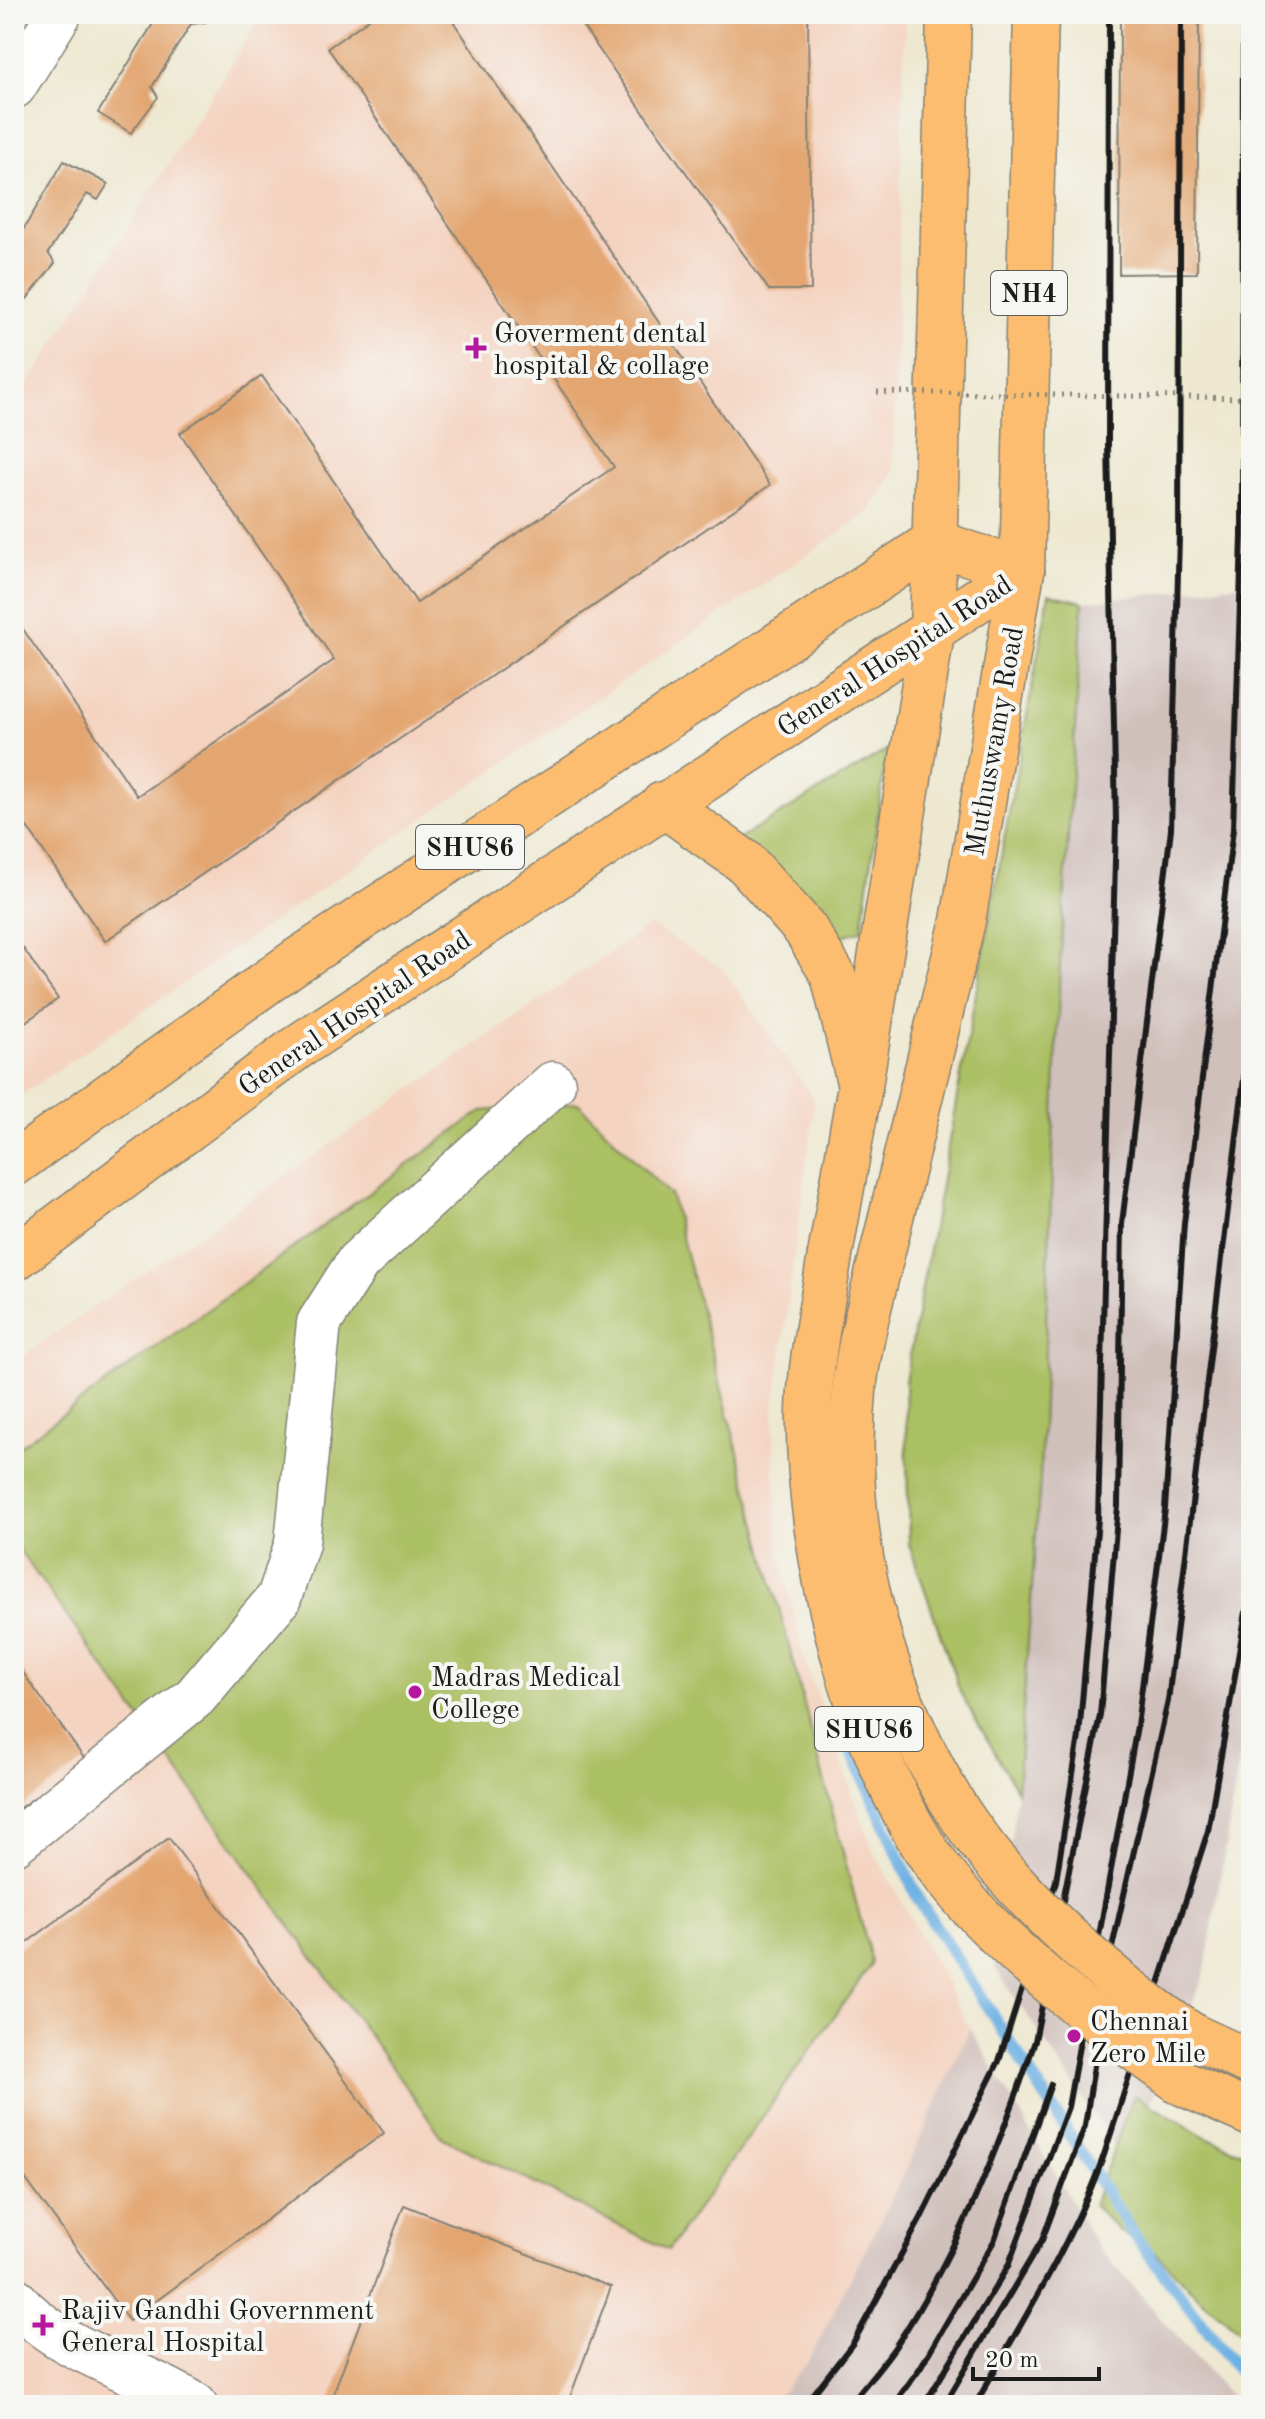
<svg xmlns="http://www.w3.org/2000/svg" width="1265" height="2419" font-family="'Old Standard TT',serif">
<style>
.built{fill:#f4d3c0}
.industrial{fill:#d0c0bc}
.green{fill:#abbf63;stroke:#646e40;stroke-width:2}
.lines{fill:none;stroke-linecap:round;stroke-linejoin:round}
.stream{stroke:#6eb1e3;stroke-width:12}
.building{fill:#e3a671}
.minor-casing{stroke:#858276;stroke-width:47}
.major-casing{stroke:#858276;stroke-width:47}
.minor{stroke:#fff;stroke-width:44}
.major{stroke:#fcbd6f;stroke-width:44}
.rail{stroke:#1c1c1c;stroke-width:6}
.major-bridge-casing{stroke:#858276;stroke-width:47;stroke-linecap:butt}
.path-bridge{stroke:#858276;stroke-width:5;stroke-dasharray:2 6;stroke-linecap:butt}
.major-bridge{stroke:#fcbd6f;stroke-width:44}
.poi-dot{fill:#b5179e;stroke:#f6f6f2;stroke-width:3}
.labels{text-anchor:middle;stroke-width:8;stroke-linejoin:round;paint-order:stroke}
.shield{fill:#f6f6f2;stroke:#5d5d5c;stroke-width:2}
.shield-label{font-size:26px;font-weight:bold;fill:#1c1c1c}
.poi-label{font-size:28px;fill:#1c1c1c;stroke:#f6f6f2;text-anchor:start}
.street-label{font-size:28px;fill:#1c1c1c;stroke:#f6f6f2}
</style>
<rect width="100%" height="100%" fill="#f6f6f2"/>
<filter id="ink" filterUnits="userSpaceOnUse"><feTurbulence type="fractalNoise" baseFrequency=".0125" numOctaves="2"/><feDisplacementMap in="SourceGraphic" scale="16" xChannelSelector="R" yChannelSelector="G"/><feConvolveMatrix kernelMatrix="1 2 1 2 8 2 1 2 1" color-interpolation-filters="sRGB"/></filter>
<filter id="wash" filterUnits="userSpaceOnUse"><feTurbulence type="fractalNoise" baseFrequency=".006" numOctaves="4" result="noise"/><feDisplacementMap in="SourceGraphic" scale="32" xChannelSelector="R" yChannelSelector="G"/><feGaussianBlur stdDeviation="1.8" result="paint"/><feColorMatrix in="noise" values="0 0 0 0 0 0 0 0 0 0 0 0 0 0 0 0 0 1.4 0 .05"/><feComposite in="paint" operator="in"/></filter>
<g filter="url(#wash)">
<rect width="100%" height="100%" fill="#eee8d0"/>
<g class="built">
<path d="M263,14H905L893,473L869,512L14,1100V407Z"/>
<path d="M650,925L723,969L815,1100L774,1411V1473L780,1553L804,1658L871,1845L970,2028L902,2178L807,2363L770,2405H14V1362Z"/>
</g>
<g class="industrial">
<path d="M1251,583V1690L1204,1976L1125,2161L995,1968L1017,1791L1040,1479L1060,964L1083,602Z"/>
<path d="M970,2028L1098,2247L1238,2405H770L807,2363L902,2178Z"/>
</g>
<g class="green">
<path d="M1049,594L1083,602L1060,964L1040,1479L1017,1791L961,1694L909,1544L905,1381Z"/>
<path d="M887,750L862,930L836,938L780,873L734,842Z"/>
<path d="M578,1103L671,1196L872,1963L668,2250L443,2138L14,1543V1450L482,1111Z"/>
<path d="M1134,2095L1204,2136L1251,2156V2341L1191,2290L1156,2253L1118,2230L1093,2205Z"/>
</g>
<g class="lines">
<path class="stream" d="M848,1743L918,1899L1132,2232L1251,2387"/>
</g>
<g id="blocks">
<g class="building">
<path d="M159,14H211L206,22L191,24L152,87L158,97L131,133L98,113Z"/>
<path d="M376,14H448L770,485L105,941L14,808V616L137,796L334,660L180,433L262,376L417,603L614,467L328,48Z"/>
<path d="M574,14H808L811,290H769Z"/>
<path d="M1120,14H1199L1197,273L1119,274Z"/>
<path d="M64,161L108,184L98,200L87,194L48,253L55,263L27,299L14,291V245Z"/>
<path d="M14,935L58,999L14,1030Z"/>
<path d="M14,1660L86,1761L14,1812Z"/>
<path d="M169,1838L384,2133L129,2321L14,2163V1952Z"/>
<path d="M404,2205L611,2287L567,2405H329Z"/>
</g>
</g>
</g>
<g filter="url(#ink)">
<use href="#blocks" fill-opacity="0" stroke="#858276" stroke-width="2"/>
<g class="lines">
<g class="minor-casing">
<g id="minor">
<path d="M14,86L59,14"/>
<path d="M14,1843L195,1697L279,1598L297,1543L319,1323L358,1262L553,1084"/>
<path d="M14,2299C60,2353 137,2368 195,2405"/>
</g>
</g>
<g class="major-casing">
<g id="major">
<path d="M934,542L1022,571"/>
<path d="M663,804L746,863L805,929L833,975L860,1086L830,1255"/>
<path d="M860,1086L932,633L949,14"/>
<path d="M14,1164L295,962L934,542"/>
<path d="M14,1259L299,1046L1022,571"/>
<path d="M879,1267L963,921L1022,571L1036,14"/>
<path d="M1193,2036L1251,2063"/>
<path d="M1182,2083L1251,2114"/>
</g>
</g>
<use href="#minor" class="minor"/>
<use href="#major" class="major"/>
<g class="rail">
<path d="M805,2405L853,2343L920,2220L999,2061L1056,1881L1079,1736L1098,1519L1116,821L1108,445L1109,14"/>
<path d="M849,2405C864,2386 881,2367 895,2347C957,2254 999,2147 1035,2041L1100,1715L1118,1506L1122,1223L1171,829L1179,536L1181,14"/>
<path d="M893,2405L920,2368L994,2241L1051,2084"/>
<path d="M924,2405L1008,2266L1068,2107L1137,1726L1165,1509L1184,1223L1233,829L1242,536L1243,14"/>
<path d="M944,2405L1042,2240L1085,2126L1111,1952L1168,1701L1251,1020"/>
<path d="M975,2405C1021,2323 1072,2243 1104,2155L1208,1831L1251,1583"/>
</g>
<g class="major-bridge-casing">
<g id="major-bridge">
<path d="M830,1255C822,1307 810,1359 809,1412C806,1551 856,1754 938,1867C998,1948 1101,2025 1182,2083"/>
<path d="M879,1267C869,1308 858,1349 854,1391C842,1528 876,1674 946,1792C999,1883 1106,1979 1193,2036"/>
</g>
</g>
<path class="path-bridge" d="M877,392L1251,398"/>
<use href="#major-bridge" class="major-bridge"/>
</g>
</g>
<g class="poi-dot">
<path d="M472 336h8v8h8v8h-8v8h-8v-8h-8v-8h8z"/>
<circle cx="415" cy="1692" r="8"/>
<circle cx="1074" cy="2036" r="8"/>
<path d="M39 2313h8v8h8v8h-8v8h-8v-8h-8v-8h8z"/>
</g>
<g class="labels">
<g class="shield">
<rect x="991" y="271" width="76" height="44" rx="6"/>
<rect x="416" y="825" width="108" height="44" rx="6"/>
<rect x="815" y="1707" width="108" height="44" rx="6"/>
</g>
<g class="shield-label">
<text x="1029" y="302">NH4</text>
<text x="470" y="856">SHU86</text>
<text x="869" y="1738">SHU86</text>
</g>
<g class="poi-label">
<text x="494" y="342">Goverment dental<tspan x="494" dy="32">hospital &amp; collage</tspan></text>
<text x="431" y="1686">Madras Medical<tspan x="431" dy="32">College</tspan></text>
<text x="1090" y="2030">Chennai<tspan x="1090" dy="32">Zero Mile</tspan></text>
<text x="61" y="2319">Rajiv Gandhi Government<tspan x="61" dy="32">General Hospital</tspan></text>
</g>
<g class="street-label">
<text transform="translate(894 655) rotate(-33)" y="10">General Hospital Road</text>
<text transform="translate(993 741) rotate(-80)" y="10">Muthuswamy Road</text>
<text transform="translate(354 1012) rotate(-34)" y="10">General Hospital Road</text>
</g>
</g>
<rect width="1265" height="2419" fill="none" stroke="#f6f6f2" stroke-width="48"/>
<path d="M973 2367v12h126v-12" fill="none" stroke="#1c1c1c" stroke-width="4"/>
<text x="985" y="2367" font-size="24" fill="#1c1c1c" stroke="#f6f6f2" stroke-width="6" paint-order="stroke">20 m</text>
</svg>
